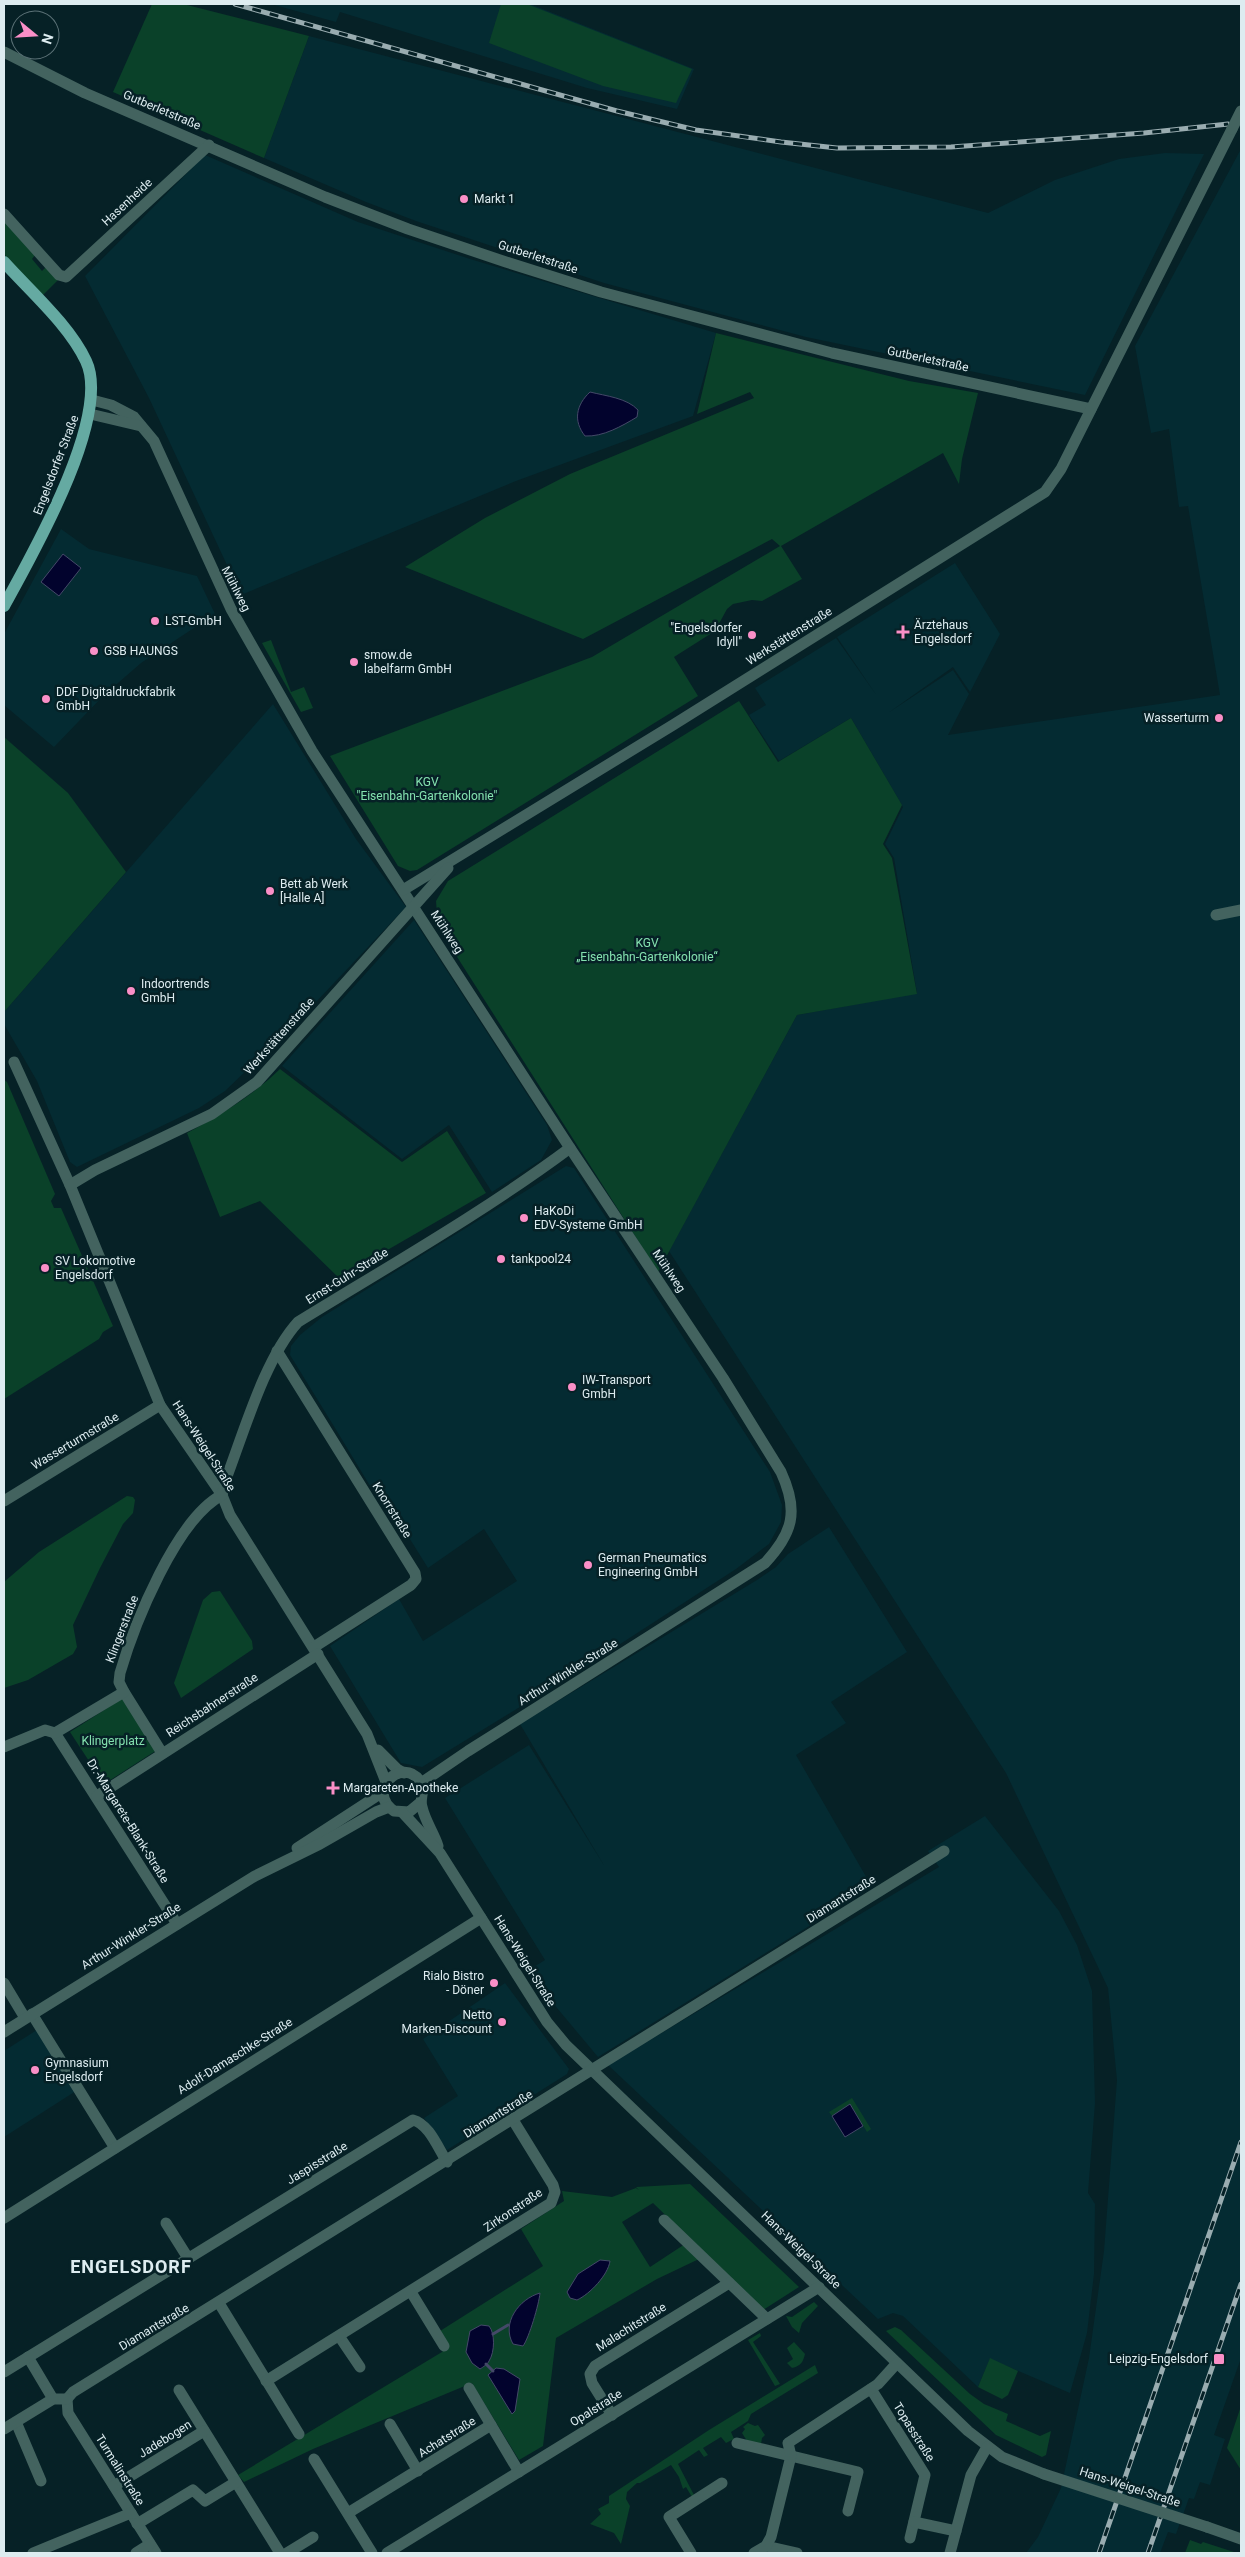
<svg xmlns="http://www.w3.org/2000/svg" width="1245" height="2557" font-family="Roboto,sans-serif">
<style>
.built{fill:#042b32}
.green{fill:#0a4129}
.water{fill:#02032d;stroke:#444968}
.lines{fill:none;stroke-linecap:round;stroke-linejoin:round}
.stream{stroke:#444968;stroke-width:3}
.minor{stroke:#43635f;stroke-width:11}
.major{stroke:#65aaa2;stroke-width:12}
.rail-casing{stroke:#99acb0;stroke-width:5}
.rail{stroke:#062126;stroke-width:3;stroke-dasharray:9;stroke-linecap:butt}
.minor-bridge{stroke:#43635f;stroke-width:11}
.poi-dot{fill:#fa8fc7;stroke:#062126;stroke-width:2}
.labels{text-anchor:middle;stroke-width:5;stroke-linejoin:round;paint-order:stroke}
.street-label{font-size:12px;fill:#ddecf0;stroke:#062126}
.poi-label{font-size:12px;fill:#ddecf0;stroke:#062126;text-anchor:start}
.park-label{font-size:12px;fill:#84e1af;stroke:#062126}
.district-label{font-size:18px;font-weight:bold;letter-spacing:1px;fill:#ddecf0;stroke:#062126}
</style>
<rect width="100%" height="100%" fill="#062126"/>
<g class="built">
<path d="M271,4H530L694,69L677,109L587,88L340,12L336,22Z"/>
<path d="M309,36L988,213L1055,180L1119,159L1165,153L1204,154L1085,395L806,337L604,283L416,221L366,202L264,158Z"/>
<path d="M1241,149V2358L1214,2435L1225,2439L1210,2485L1200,2482L1194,2499L1189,2498L1176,2534L1168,2532L1160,2553H1026L1038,2537L1061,2488L1089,2358L1104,2251L1117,2080L1108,1988L1006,1773L669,1251L797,1015L917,993L894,858L885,844L903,807L851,718L779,761L749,715L766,705L755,688L836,638L877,696L837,637L955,563L1000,634L970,692L953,667L888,713L953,670L969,694L948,735L1220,695L1188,506L1179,507L1169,429L1151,433L1135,346Z"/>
<path d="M205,155L358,222L470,259L716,333L693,416L516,481L241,595L149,398L85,276Z"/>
<path d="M61,529L89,549L197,576L215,614L141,663L103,696L54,747L4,705V634Z"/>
<path d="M273,704L356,839L406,907L296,1023L225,1091L199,1108L77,1167L70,1162L37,1081L4,1024V1012Z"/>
<path d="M414,920L547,1125L552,1140L541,1160L492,1192L449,1125L402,1159L282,1066Z"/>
<path d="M566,1166L574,1168L770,1472L782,1505L781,1522L769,1544L736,1569L577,1672L422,1767L401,1763L330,1646L399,1599L423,1641L517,1581L484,1529L428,1568L383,1496L378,1499L335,1428L290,1355L291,1346L300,1335L322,1317Z"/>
<path d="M829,1527L907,1652L831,1702L846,1723L796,1755L872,1887L598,2057L552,2002L532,1968L545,1960L445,1798L529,1745L605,1867L520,1724L757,1580L776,1567L788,1554Z"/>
<path d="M985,1816L1059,1911L1077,1945L1092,1991L1095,2103L1088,2193L1095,2204L1094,2274L1087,2333L1070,2393L990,2359L978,2387L903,2316L893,2313L878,2319L608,2065L939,1867L928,1851Z"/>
<path d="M505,1983L569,2069L567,2074L447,2150L424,2118L458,2096L423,2039Z"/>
<path d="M40,2028L79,2089L4,2137V2051Z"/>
</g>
<g class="green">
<path d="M152,4H183L309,36L264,158L113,92Z"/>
<path d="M501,4H527L692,69L676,103L603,86L489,43Z"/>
<path d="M4,220L35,255L32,259L42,271L46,267L58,280L42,296L4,254Z"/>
<path d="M716,333L909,381L978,393L962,459L959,484L943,453L781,546L802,579L762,601L752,600L733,604L727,609L715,631L674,657L698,696L417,870L410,871L398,866L330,756L592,657L780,546L772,539L583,639L405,567L485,518L570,474L754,398L750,392L697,414Z"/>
<path d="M271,640L291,692L304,687L313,708L301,712L262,643Z"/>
<path d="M739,701L778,762L851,718L902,805L883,844L892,858L917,994L797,1015L658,1272L438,927L436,901L448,881Z"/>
<path d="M4,737L68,793L126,872L4,1012Z"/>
<path d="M280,1069L402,1162L447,1131L486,1193L339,1278L260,1201L220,1217L187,1133C222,1114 252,1096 280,1069Z"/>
<path d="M4,1080L7,1082L55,1194L51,1201L54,1208H61L113,1326L103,1332L99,1339L4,1399Z"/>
<path d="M127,1496L133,1497L135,1500L133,1513L123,1524L100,1568L73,1625L77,1647L73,1654L28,1680L4,1688V1582L39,1552Z"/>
<path d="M220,1591L252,1641L253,1649L181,1698L174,1683L203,1600L212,1592Z"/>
<path d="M123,1698L157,1750L104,1784L70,1732Z"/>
<path d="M852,2098L871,2129L867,2132L850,2104L832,2116L829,2112Z"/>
<path d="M690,2184L799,2287L763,2310L653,2203L622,2222L650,2267L685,2244L699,2259L657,2279L556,2338L543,2446L519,2460L472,2383L313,2449L244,2482L238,2475L442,2352L448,2344L440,2331L543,2266L521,2229L564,2201L562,2191L612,2197L636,2188L639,2190L636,2187Z"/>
<path d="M814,2302L818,2306L802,2323L799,2333L792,2327L786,2316L792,2317Z"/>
<path d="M895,2327L901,2330L970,2394L984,2404L1008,2414L1006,2421L1040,2436L1051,2431L1046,2455L1042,2457L996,2435L886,2331Z"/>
<path d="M760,2333L761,2336L753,2342L780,2384L775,2386L748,2340Z"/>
<path d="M794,2342L805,2354C803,2362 801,2366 792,2368L787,2363L793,2359L787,2348Z"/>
<path d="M990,2358L1018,2371L1008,2395L1002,2399L978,2387Z"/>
<path d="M815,2365L818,2373L751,2414L748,2421L731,2432L734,2439L726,2443L721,2437L703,2448L708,2455L704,2457L699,2450L678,2464L694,2495L692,2497L686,2487L683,2489L679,2477L671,2465L640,2483H637L627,2492L626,2499L630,2506L621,2544L614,2533L590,2524L601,2514L598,2509L609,2503V2496L709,2430Z"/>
<path d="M1241,2406V2470L1227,2448Z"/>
<path d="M748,2423L755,2426L758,2425L765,2435L762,2438L761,2444L747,2441L742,2433L745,2429L743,2427Z"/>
<path d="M1190,2540L1201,2544L1203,2542L1237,2553H1185Z"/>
</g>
<g class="water">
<path d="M590,392C606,396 627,398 638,410L637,417C622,426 603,437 585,436C573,421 576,405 590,392Z"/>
<path d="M63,554L81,568L59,596L41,582Z"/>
<path d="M850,2104L863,2126L845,2137L832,2116Z"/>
<path d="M600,2260L610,2261C608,2275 590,2294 577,2300L570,2298L567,2292L578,2274Z"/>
<path d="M540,2293C539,2304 529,2338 523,2346L513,2344C501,2323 519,2299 540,2293Z"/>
<path d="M481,2325L489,2326C495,2333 495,2352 489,2361C488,2364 483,2367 480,2369L472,2363L466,2352L470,2331Z"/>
<path d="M496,2368L504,2369L520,2379L515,2411L512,2414L488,2375Z"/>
</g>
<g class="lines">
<g class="stream">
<path d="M493,2334L508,2325"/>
<path d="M486,2364L493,2371"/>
</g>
<g class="minor">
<path d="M4,52L85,93L325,197L408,229L506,262L601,292L832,353L1091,409"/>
<path d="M4,214L59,275L66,277L209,145"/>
<path d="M92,400L111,405L134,417L154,441L231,609L312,751L570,1148L723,1378L781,1472C799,1511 793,1533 765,1563L468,1751L421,1783"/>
<path d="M90,414L141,426"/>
<path d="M403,890L673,725L1045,492L1061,469L1232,129"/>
<path d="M1216,915L1241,910"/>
<path d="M14,1062L70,1185L160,1405L222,1495L230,1515L367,1734L386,1782"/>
<path d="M70,1185L95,1170L212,1114L257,1082L448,868"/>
<path d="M277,1351L415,1573L416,1579L411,1585L314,1647"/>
<path d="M222,1495L226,1479C244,1432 265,1358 298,1322C389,1266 484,1212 570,1148"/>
<path d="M4,1501L160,1405"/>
<path d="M124,1692L162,1753"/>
<path d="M55,1733L177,1924"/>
<path d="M4,1747L45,1730L55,1733L124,1692L119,1682L120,1673C134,1625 176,1519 222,1495"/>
<path d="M378,1750L397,1769L404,1773"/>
<path d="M97,1796L318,1654"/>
<path d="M421,1802L409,1812L394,1811C365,1791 402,1756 420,1781C426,1791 419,1798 422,1807C425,1821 434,1833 438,1846"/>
<path d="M403,1813L440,1853L547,2022L566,2045L968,2431L1002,2457L1044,2474"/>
<path d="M297,1848L383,1792"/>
<path d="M4,1983L25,2018"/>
<path d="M32,2014L115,2148"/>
<path d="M4,2032L255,1876L320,1844L376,1812L389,1807"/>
<path d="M4,2218L481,1918"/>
<path d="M664,2220L767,2319"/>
<path d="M166,2223L188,2258"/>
<path d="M411,2292L444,2346"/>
<path d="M219,2303L299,2434"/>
<path d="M339,2336L360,2367"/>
<path d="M28,2357L53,2399"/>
<path d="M4,2372L413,2120C429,2124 438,2148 447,2162"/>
<path d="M266,2381L551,2203L555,2192L553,2185L513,2120"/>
<path d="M469,2388L519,2472"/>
<path d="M871,2389L925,2475L910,2538"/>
<path d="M179,2390L280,2553"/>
<path d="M67,2399L73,2392L944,1851"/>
<path d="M67,2399L68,2413L156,2553"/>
<path d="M612,2415L592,2383L590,2374L595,2366L729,2283"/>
<path d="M16,2422L41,2481"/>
<path d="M390,2424L418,2471"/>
<path d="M4,2429L53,2399H67"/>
<path d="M737,2443L858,2472L848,2511"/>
<path d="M314,2459L372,2553"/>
<path d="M114,2486L204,2431"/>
<path d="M348,2513L491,2425"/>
<path d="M914,2522L956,2531"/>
<path d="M137,2524L193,2490L205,2501L236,2482"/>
<path d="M1207,2527L1241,2539"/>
<path d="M766,2546L797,2553"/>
<path d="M33,2553L131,2513"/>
<path d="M136,2553L150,2544"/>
<path d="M287,2553L313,2537"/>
<path d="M387,2553L819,2287"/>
<path d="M691,2553L669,2517L722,2483"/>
<path d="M754,2553L766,2546L771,2537L791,2456L788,2443L878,2384L897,2363"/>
<path d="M950,2553L971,2475L987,2447"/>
</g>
<path class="major" d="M4,262C31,292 69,325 86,361C112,416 32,555 4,606"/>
<g class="rail-casing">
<g id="rail">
<path d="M235,4L617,111L696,130L781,142L837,148L951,147L1144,133L1228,124"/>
<path d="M1099,2553L1241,2142"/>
<path d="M1148,2553L1241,2284"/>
</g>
</g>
<use href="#rail" class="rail"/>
<g class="minor-bridge">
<path d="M1232,129L1241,111"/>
<path d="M1044,2474L1207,2527"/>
</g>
</g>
<g class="poi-dot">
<circle cx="464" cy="199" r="5"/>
<circle cx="155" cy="621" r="5"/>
<path d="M900.5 624.5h5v5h5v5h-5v5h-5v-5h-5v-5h5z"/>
<circle cx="752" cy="635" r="5"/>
<circle cx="94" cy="651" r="5"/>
<circle cx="354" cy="662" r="5"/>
<circle cx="46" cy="699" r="5"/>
<circle cx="1219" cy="718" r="5"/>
<circle cx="270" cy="891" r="5"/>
<circle cx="131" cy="991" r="5"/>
<circle cx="524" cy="1218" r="5"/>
<circle cx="501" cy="1259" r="5"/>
<circle cx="45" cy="1268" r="5"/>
<circle cx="572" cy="1387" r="5"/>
<circle cx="588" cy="1565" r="5"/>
<path d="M330.5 1780.5h5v5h5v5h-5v5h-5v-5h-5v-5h5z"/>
<circle cx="494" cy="1983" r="5"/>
<circle cx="502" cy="2022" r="5"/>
<circle cx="35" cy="2070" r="5"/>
<rect x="1213" y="2353" width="12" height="12" rx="2.5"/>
</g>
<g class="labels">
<g class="street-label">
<text transform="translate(162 110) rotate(23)" y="4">Gutberletstraße</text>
<text transform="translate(127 202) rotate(-43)" y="4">Hasenheide</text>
<text transform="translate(538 257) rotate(18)" y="4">Gutberletstraße</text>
<text transform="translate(928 359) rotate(12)" y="4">Gutberletstraße</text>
<text transform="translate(56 465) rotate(-69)" y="4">Engelsdorfer Straße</text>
<text transform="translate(236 589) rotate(63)" y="4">Mühlweg</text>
<text transform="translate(789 636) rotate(-32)" y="4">Werkstättenstraße</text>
<text transform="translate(447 932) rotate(57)" y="4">Mühlweg</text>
<text transform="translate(279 1036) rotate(-48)" y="4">Werkstättenstraße</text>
<text transform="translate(669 1271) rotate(56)" y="4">Mühlweg</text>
<text transform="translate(347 1276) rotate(-32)" y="4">Ernst-Guhr-Straße</text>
<text transform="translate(75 1441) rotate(-31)" y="4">Wasserturmstraße</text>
<text transform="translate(204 1446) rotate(57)" y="4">Hans-Weigel-Straße</text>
<text transform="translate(392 1510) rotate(58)" y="4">Knorrstraße</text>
<text transform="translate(122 1629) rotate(-69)" y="4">Klingerstraße</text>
<text transform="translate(568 1672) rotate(-32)" y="4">Arthur-Winkler-Straße</text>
<text transform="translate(212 1705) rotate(-33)" y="4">Reichsbahnerstraße</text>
<text transform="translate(128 1821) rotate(58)" y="4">Dr.-Margarete-Blank-Straße</text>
<text transform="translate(841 1899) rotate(-32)" y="4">Diamantstraße</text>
<text transform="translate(131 1936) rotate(-32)" y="4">Arthur-Winkler-Straße</text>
<text transform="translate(525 1961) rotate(58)" y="4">Hans-Weigel-Straße</text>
<text transform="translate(235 2056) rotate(-32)" y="4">Adolf-Damaschke-Straße</text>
<text transform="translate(498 2114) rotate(-32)" y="4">Diamantstraße</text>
<text transform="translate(317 2163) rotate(-32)" y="4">Jaspisstraße</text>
<text transform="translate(513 2210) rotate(-34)" y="4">Zirkonstraße</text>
<text transform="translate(801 2250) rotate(44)" y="4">Hans-Weigel-Straße</text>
<text transform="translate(154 2327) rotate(-31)" y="4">Diamantstraße</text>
<text transform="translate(631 2327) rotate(-32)" y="4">Malachitstraße</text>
<text transform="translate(596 2408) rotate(-32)" y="4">Opalstraße</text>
<text transform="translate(914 2432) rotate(58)" y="4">Topasstraße</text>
<text transform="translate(447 2437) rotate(-32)" y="4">Achatstraße</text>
<text transform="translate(165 2439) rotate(-32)" y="4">Jadebogen</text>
<text transform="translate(120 2470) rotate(58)" y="4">Turmalinstraße</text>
<text transform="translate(1130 2487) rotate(18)" y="4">Hans-Weigel-Straße</text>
</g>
<g class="poi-label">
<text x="474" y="203">Markt 1</text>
<text x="165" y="625">LST-GmbH</text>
<text x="914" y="629">Ärztehaus<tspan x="914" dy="14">Engelsdorf</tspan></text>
<text x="742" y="632" text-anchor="end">"Engelsdorfer<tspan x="742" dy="14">Idyll"</tspan></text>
<text x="104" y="655">GSB HAUNGS</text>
<text x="364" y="659">smow.de<tspan x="364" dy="14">labelfarm GmbH</tspan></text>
<text x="56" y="696">DDF Digitaldruckfabrik<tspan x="56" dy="14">GmbH</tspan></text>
<text x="1209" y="722" text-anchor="end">Wasserturm</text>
<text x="280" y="888">Bett ab Werk<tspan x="280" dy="14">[Halle A]</tspan></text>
<text x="141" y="988">Indoortrends<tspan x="141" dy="14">GmbH</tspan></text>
<text x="534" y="1215">HaKoDi<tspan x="534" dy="14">EDV-Systeme GmbH</tspan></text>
<text x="511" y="1263">tankpool24</text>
<text x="55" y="1265">SV Lokomotive<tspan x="55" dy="14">Engelsdorf</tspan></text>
<text x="582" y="1384">IW-Transport<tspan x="582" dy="14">GmbH</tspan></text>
<text x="598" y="1562">German Pneumatics<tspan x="598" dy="14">Engineering GmbH</tspan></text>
<text x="343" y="1792">Margareten-Apotheke</text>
<text x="484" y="1980" text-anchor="end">Rialo Bistro<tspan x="484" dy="14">- Döner</tspan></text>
<text x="492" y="2019" text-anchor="end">Netto<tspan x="492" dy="14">Marken-Discount</tspan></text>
<text x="45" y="2067">Gymnasium<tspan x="45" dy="14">Engelsdorf</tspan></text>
<text x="1208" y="2363" text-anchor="end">Leipzig-Engelsdorf</text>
</g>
<g class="park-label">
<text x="427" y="786">KGV<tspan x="427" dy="14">"Eisenbahn-Gartenkolonie"</tspan></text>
<text x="647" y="947">KGV<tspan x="647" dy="14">„Eisenbahn-Gartenkolonie“</tspan></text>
<text x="113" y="1745">Klingerplatz</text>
</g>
<g class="district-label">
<text x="131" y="2273">ENGELSDORF</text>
</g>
</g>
<rect width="1245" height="2557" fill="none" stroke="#ddecf0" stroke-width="10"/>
<g transform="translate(35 35) rotate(108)"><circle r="24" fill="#062126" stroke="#5c7277"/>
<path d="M0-4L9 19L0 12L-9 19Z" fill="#fa8fc7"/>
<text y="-8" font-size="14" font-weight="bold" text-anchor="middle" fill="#ddecf0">N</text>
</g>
</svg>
